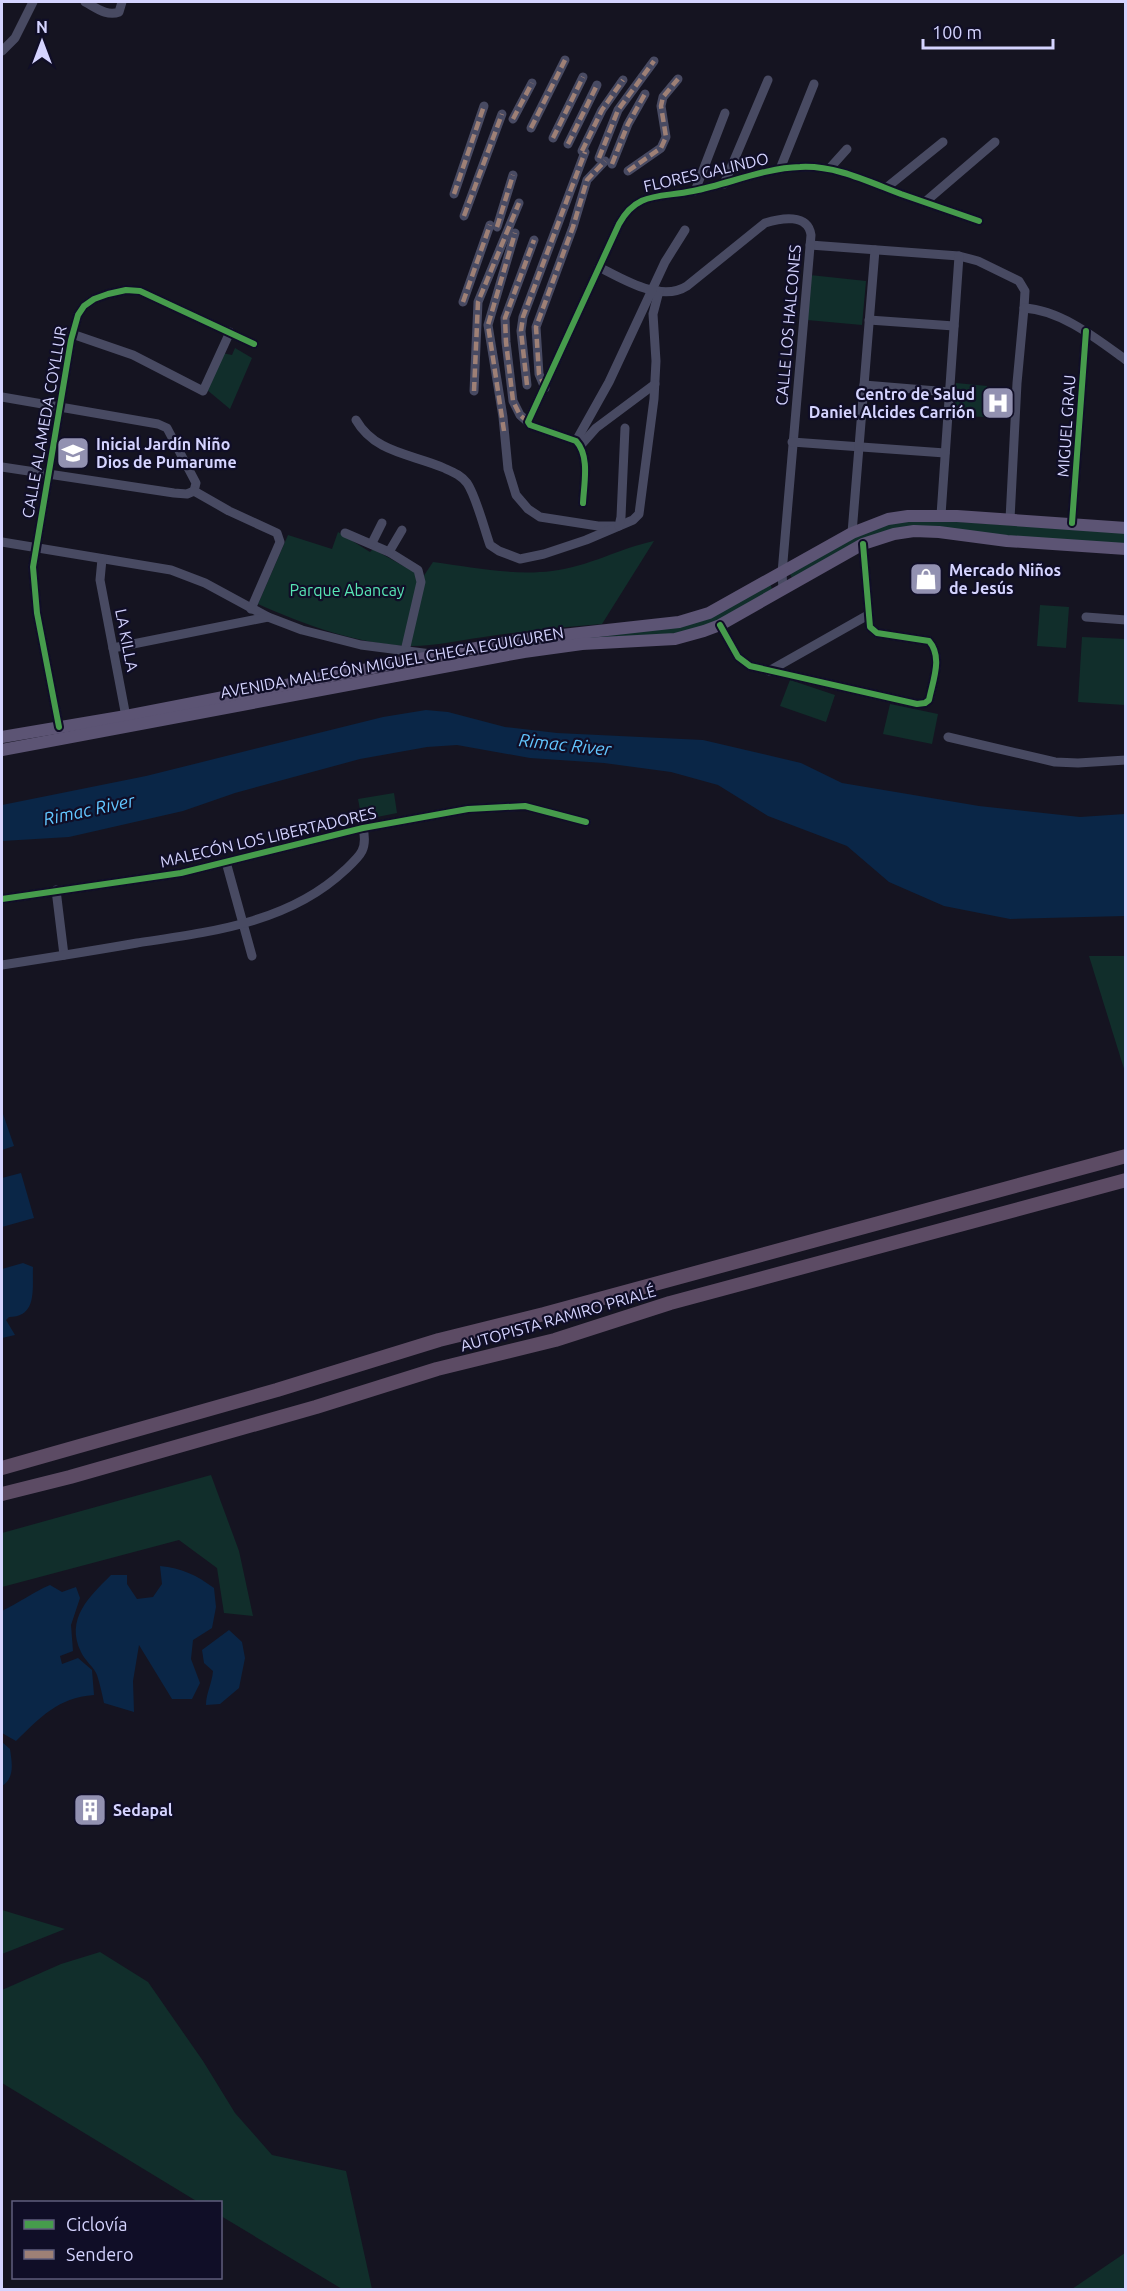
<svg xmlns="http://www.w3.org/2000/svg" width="1127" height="2291" font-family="Ubuntu,sans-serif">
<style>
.green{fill:#112e2b}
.water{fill:#0a2647}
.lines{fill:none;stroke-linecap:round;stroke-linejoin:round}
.minor{stroke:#484a62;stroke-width:9}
.major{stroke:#5c5474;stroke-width:12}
.highway{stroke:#5c4b64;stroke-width:14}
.quiet{stroke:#9e8076;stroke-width:4.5;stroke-dasharray:9 4.5;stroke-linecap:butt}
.cycleway-casing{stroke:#100e27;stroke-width:10}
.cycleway{stroke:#469c4c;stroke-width:6}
.labels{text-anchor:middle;stroke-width:4.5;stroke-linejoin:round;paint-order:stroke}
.street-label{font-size:16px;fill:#d5d4ff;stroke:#100e27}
.poi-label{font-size:16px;font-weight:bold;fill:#d5d4ff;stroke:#100e27;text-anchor:start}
.park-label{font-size:16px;fill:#58e7b5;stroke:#100e27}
.water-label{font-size:18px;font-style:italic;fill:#62c6ff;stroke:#100e27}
</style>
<rect width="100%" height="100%" fill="#151421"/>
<g class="green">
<path d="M810,275L866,281L862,325L807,320Z"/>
<path d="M235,348L252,358L230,409L206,389L222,353L232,355Z"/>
<path d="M956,383L987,386L985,417L954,416Z"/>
<path d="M915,519L1125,533V544L1121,546L912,528L793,580L789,572L846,540L885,524Z"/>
<path d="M338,532L370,552L373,549L423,577L433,562C471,567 513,576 552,571C588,567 620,548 654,541L602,624C562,627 523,631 484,637C459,640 436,646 412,646C359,645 305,625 258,604L288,535L332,549Z"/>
<path d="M770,583L773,592L719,621L684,634L498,653L490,649L659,629Z"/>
<path d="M1040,605L1069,607L1066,648L1037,646Z"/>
<path d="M1082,637L1125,639V705L1078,702Z"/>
<path d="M790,680L835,695L826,722L780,706Z"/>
<path d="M890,704L938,714L932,744L883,734Z"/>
<path d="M394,793L397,813L362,820L358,799Z"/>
<path d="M1125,956H1126L1125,1072L1089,956Z"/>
<path d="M211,1475L239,1551L253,1616L224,1613L217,1568L179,1540L2,1587V1533Z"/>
<path d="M2,1910L65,1929L2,1954Z"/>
<path d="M100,1952L148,1982L203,2061L235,2113L272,2155L346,2171L372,2289H342L221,2216L220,2202H198L2,2083V1990L61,1964Z"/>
<path d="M1125,2253V2289H1072Z"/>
</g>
<g class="water">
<path d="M426,710L448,712L505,727L557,733L703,740L801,763L842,783L979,806L1080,817L1125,814V916L1010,919L944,906L889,882L847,846L768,816L718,785L671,772L604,763L530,758L457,745L427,747L360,759L235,793L183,811L69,837L2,841V805L146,776L383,717Z"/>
<path d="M2,1111L14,1146L2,1150Z"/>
<path d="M21,1173L34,1218L2,1227V1178Z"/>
<path d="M23,1263L33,1267C32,1288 38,1317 9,1317L6,1320L15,1335L2,1338V1269Z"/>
<path d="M160,1566C182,1568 196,1575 214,1588L216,1607L212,1628L193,1640L191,1659L200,1683L192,1699H172L139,1645L133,1681L134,1712L104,1703C102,1694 100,1684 97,1675C94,1667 85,1661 81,1652C65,1619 89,1597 111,1575H127V1584L137,1599L153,1597L162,1584Z"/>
<path d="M50,1585L62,1592L76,1587L80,1598L71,1625L73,1651L60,1656L62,1664L78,1658L92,1670L94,1695C57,1698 41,1717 16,1741L2,1733V1611C19,1603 33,1592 50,1585Z"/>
<path d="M229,1630L242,1642L245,1658L239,1688L220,1704L206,1705C206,1693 212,1684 213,1671L204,1663L202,1650Z"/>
<path d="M2,1742L10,1749C12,1763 15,1778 2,1786Z"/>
</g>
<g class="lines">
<g class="minor">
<path d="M85,2C95,7 107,17 119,12L122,2"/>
<path d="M2,51L15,38L33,2"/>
<path d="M513,119L532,83"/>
<path d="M531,128L565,60"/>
<path d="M553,138L583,77"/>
<path d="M568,144L597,85"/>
<path d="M582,151L602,110L623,80"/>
<path d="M599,158L618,110L654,61"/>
<path d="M612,164L628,124L645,94"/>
<path d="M780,169L814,84"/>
<path d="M829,169L847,149"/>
<path d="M628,171L661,148L666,137L661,106L663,97L678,79"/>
<path d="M724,184L768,80"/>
<path d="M886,188L943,142"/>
<path d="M695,191L725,113"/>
<path d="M454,194L484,106"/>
<path d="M925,202L995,142"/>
<path d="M464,216L502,114"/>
<path d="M497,227L513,175"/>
<path d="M515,233L488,325L503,417L508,469L516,495L528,509L540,517L598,526H614"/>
<path d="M810,245L959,256L978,261L1019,281L1025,291L1024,308L1017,383L1010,519"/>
<path d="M599,267C623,279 661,303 687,286L765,223C781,218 808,213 811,235L782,573L783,590"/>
<path d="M463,302L490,225"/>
<path d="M1024,308C1061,310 1097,339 1126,360"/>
<path d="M869,320L954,326"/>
<path d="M72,334L133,355L203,391L230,332"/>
<path d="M527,385L521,331L523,317L585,152"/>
<path d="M864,385L949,392"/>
<path d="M545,388L539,374L536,327L573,227L587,180L605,161"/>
<path d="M474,391L478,302L519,203"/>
<path d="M2,397L158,424L167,428L196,483L194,491"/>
<path d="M356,420C375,453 412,454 444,468C453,472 461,475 467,483C476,496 484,528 490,545L499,551L520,559L544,554L586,540L633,520L639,514L654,399L656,361L653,314L659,291"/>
<path d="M528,422L520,415L513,401L506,342L505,318L534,240"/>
<path d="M576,441L609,382L665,262L685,230"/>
<path d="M792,442L945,453"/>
<path d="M580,446L596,428L655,384"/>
<path d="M2,467L174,493L187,494L194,491L229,511L277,533L280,542L251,609"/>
<path d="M583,503C584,483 590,456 576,441L530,425L528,422L619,224C637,191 660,198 693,191C729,184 764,168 800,167C835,165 869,182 901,194C927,203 953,212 979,221"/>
<path d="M941,515L959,256"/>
<path d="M1072,523L1086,331"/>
<path d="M619,526L621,517L625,428"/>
<path d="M345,533L389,552L418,570L421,582L405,651"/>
<path d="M852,533L875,250"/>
<path d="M2,542L171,570L205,583L268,617L302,630L361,645L431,654"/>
<path d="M372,543L382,523"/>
<path d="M389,552L402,530"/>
<path d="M102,559L100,580L127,722"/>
<path d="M1086,617L1126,620"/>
<path d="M720,625L738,657L750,666L917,704L925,703L929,700C933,680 943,657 929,641L877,633L870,627L863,544"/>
<path d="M113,648L268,617"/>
<path d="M769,671L868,615"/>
<path d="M59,727L37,613L33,567L71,340L78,315L84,306L94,299L108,294L126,290L140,291L254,344"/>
<path d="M948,737L1055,762L1078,763L1126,760"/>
<path d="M226,862L252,956"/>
<path d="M56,890L64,955"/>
<path d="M2,899L181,873L363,828L468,809L525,806L586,822"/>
<path d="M2,965C47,958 92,951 137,943C210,932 289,923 345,870C360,856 368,850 363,828"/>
</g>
<g class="major">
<path d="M2,737L126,716L517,640L679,622L709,613L852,533L888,519L908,516H957L1126,528"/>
<path d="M2,750L524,652L582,644L675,639L704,631L720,625L863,544L894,534L914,531L939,532L1007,541L1126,549"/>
</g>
<g class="highway">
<path d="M2,1468L277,1390L439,1340L544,1314L1126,1156"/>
<path d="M2,1494L70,1477L316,1407L437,1369L555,1340L670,1303L1126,1180"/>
</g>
<g class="quiet">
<path d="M513,119L532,83"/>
<path d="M531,128L565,60"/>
<path d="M553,138L583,77"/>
<path d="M568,144L597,85"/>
<path d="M582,151L602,110L623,80"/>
<path d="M599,158L618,110L654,61"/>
<path d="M612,164L628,124L645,94"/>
<path d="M628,171L661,148L666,137L661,106L663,97L678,79"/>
<path d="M454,194L484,106"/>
<path d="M464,216L502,114"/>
<path d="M497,227L513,175"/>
<path d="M463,302L490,225"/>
<path d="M527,385L521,331L523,317L585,152"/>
<path d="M545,387L539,374L536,327L573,227L587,180L605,161"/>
<path d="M474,391L478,302L519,203"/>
<path d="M528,422L520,415L513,401L506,342L505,318L534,240"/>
<path d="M504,431L488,325L515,233"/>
</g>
<g class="cycleway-casing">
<g id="cycleway">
<path d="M583,503C584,483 590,456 576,441L530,425L528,422L619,224C637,191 660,198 693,191C729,184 764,168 800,167C835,165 869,182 901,194C927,203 953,212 979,221"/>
<path d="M1072,523L1086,331"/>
<path d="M720,625L738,657L750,666L917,704L925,703L929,700C933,680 943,657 929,641L877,633L870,627L863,544"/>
<path d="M59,727L37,613L33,567L71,340L78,315L84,306L94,299L108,294L126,290L140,291L254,344"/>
<path d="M2,899L181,873L363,828L468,809L525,806L586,822"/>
</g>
</g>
<use href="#cycleway" class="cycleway"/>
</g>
<defs>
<g id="hospital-square" transform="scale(1.725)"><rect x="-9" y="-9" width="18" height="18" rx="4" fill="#9291b1" stroke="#100e27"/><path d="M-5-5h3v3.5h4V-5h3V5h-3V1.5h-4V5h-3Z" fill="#fff"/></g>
<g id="school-square" transform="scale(1.725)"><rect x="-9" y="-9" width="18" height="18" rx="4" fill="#9291b1" stroke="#100e27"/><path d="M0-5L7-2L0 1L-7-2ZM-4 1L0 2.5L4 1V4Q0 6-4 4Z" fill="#fff"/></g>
<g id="shop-square" transform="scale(1.725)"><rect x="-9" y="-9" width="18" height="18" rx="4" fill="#9291b1" stroke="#100e27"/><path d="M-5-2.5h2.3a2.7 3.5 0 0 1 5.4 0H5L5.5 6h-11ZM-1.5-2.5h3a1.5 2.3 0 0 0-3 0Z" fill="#fff"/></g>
<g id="building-square" transform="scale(1.725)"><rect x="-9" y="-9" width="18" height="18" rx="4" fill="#9291b1" stroke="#100e27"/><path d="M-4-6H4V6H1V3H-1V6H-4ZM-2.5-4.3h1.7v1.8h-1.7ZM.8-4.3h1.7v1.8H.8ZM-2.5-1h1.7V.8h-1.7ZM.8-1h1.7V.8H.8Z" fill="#fff"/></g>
</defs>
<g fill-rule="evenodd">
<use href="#hospital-square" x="998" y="403"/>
<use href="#school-square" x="73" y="453"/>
<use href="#shop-square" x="926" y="579"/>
<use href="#building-square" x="90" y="1810"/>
</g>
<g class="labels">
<g class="street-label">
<text transform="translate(706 172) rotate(-13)" y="6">FLORES GALINDO</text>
<text transform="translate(788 325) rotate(-85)" y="6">CALLE LOS HALCONES</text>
<text transform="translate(44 422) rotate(-80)" y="6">CALLE ALAMEDA COYLLUR</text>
<text transform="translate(1066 426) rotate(-86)" y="6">MIGUEL GRAU</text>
<text transform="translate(127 640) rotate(79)" y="6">LA KILLA</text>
<text transform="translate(392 662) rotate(-10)" y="6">AVENIDA MALECÓN MIGUEL CHECA EGUIGUREN</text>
<text transform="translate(268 837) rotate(-13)" y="6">MALECÓN LOS LIBERTADORES</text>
<text transform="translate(558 1318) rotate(-16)" y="6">AUTOPISTA RAMIRO PRIALÉ</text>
</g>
<g class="poi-label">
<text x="975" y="400" text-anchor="end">Centro de Salud<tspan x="975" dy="18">Daniel Alcides Carrión</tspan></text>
<text x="96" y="450">Inicial Jardín Niño<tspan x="96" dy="18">Dios de Pumarume</tspan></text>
<text x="949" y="576">Mercado Niños<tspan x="949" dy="18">de Jesús</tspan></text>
<text x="113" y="1816">Sedapal</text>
</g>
<g class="park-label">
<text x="347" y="596">Parque Abancay</text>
</g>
<g class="water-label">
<text transform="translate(565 745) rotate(6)" y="6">Rimac River</text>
<text transform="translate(89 810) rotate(-12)" y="6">Rimac River</text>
</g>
</g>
<rect width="1127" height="2291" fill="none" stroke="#d5d4ff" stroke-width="6"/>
<rect x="12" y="2201" width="210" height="78" fill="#100e27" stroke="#5f5d7d" stroke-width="1.5"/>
<rect x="24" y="2220" width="30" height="9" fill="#469c4c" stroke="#5f5d7d" stroke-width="1.5"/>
<text x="66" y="2231" font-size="18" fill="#d5d4ff">Ciclovía</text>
<rect x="24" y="2250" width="30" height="9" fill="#9e8076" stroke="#5f5d7d" stroke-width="1.5"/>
<text x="66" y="2261" font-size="18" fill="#d5d4ff">Sendero</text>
<g transform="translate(42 42)" stroke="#100e27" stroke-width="4.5" paint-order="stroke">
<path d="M0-4.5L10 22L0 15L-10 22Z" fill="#d5d4ff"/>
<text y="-9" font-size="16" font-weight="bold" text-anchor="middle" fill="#d5d4ff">N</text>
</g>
<path d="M923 39v9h130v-9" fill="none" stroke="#d5d4ff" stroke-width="3"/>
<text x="932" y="39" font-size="18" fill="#d5d4ff" stroke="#100e27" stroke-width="4.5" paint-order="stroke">100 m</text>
</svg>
